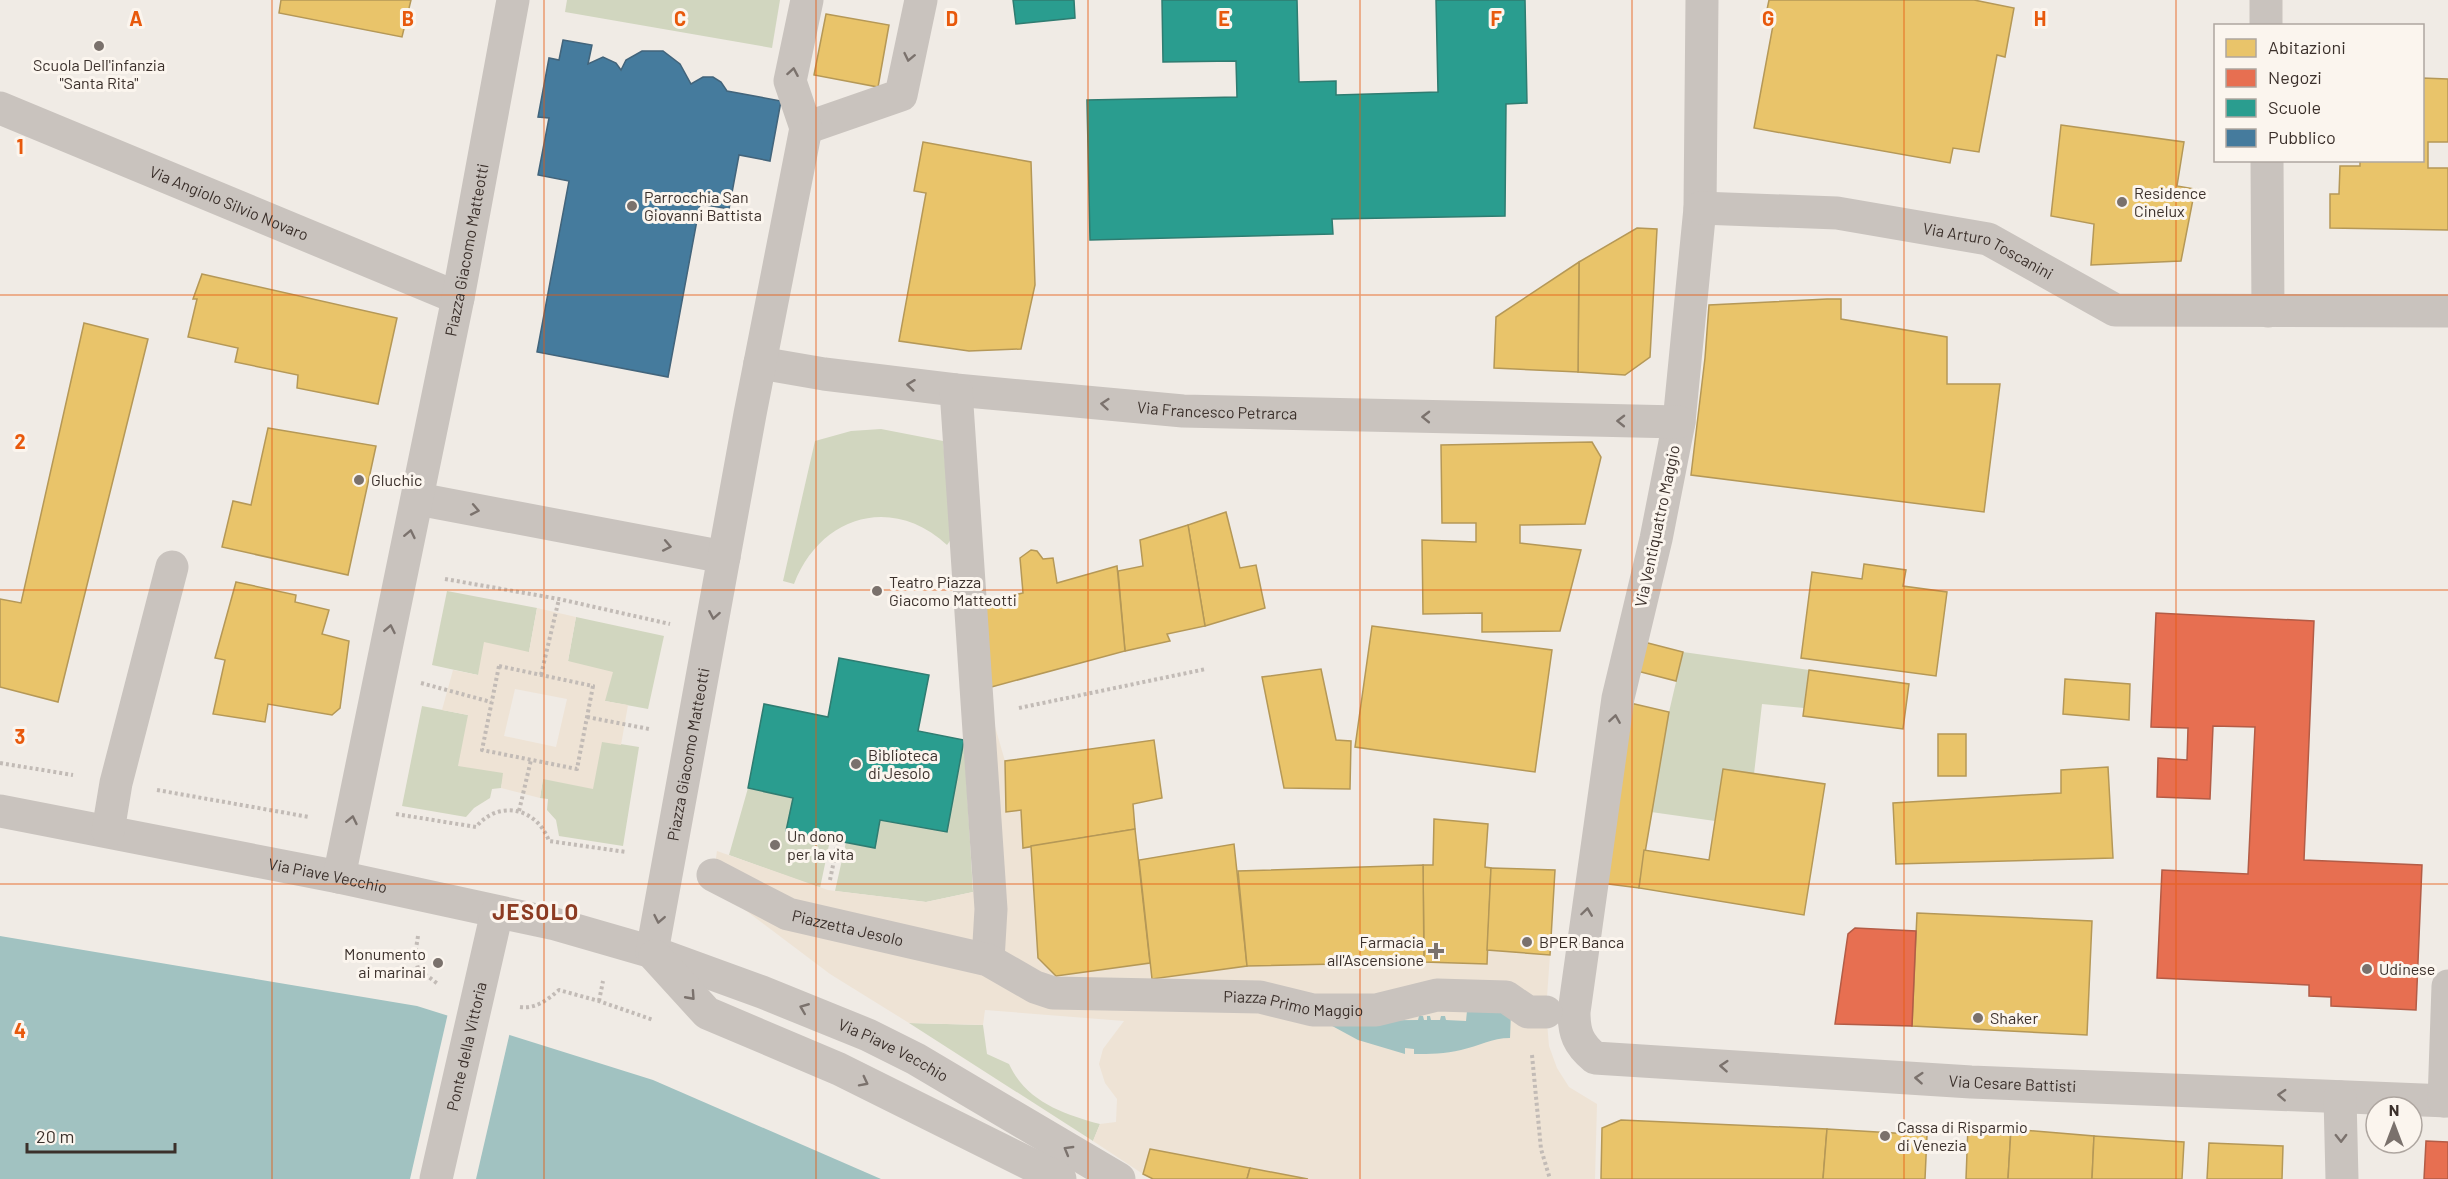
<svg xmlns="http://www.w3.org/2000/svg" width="2448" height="1179" font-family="Barlow,sans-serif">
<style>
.green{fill:#d1d6bf}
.plaza{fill:#eee3d5;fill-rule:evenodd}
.water{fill:#a1c2c1}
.pier{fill:#f0ebe5}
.homes{fill:#e9c46a;stroke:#b59857;stroke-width:1.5}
.shops{fill:#e76f51;stroke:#b35c46;stroke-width:1.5}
.schools{fill:#2a9d8f;stroke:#2f7c71;stroke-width:1.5}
.public{fill:#457b9d;stroke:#42647b;stroke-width:1.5}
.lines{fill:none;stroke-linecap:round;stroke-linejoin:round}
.path{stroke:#c2bbb6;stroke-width:4;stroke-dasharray:3 3;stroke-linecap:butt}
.minor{stroke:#c9c3be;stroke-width:33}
.oneway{stroke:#7b726d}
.grid{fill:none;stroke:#e8590c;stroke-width:1.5;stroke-opacity:0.55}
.poi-dot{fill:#7a716c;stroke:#fbf5ee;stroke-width:2}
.labels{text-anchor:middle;stroke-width:6;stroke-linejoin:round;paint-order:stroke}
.poi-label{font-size:16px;fill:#3b302b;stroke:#fbf5ee;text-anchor:start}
.street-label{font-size:16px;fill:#3b302b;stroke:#fbf5ee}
.district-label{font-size:22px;font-weight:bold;letter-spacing:1.5px;fill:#8c3b22;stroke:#fbf5ee}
.grid-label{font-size:20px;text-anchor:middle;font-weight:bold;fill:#e8590c;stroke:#fbf5ee;stroke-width:6;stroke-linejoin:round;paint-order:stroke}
</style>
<rect width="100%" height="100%" fill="#f0ebe5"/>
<g class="green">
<path d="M567,0H780L772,48L565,12Z"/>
<path d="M881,429L943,441L952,538L947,545C892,494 820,516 794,584L783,581L815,441L851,431Z"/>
<path d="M447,591L537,608L529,652L478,675L432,665Z"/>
<path d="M576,617L664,636L648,709L605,701L568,661Z"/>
<path d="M1683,652L1809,670L1804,708L1762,704L1754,774L1723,769L1715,821L1651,812L1669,712Z"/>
<path d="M422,706L468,715L504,773L501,788L492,789L490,798L474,808L466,817L402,806Z"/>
<path d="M964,740L973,892L926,902L835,891L846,842L875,848L880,820L947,832Z"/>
<path d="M602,741L639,747L623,846L559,836L556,820L547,810L548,799L540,798L543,779Z"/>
<path d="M748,788L793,798L787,831L830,840L820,888L729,855Z"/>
<path d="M909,1023L983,1025L987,1054L1009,1064C1026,1101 1063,1114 1100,1124L1093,1141Z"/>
</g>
<g class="plaza">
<path d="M537,608L576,617L568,661L613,672L605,701L628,705L621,745L602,742L593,789L543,779L540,798L501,788L503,773L458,766L468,715L442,710L453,670L478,675L484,642L529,652ZM515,689L567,699L556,747L504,736Z"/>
<path d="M984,689L1005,761L1006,812L1021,810L1023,848L1031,846L1038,958L1056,976L1150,963L1153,979L1247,966L1424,962L1487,964V950L1550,955L1546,1011L1549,1046L1557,1068L1569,1087L1597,1104L1595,1179H1308L1150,1149L1143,1174L1093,1141L1100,1124L1116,1122L1117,1099L1105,1083L1099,1064L1103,1049L1124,1021L985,1010L983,1025L909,1023L830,974L712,885L717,851L828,890L926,902L973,892L969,694Z"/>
</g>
<g class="water">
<path d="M0,936L417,1006L653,1080L881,1179H0Z"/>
<path d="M1467,1011L1511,1012L1510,1038C1492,1038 1479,1046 1461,1050C1445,1054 1430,1054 1414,1054V1049L1405,1048V1054L1358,1040L1323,1021L1418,1020L1419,1016H1423L1424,1020H1427V1016H1430L1431,1020H1440L1441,1016H1445L1446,1020L1466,1021Z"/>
</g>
<path class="pier" d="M448,1013L510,1032L476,1179H410Z"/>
<g class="homes">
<path d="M281,0H411L402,37L279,13Z"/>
<path d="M1769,0H1974L2014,8L2005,57L1997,55L1979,152L1953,148L1950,163L1754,128L1774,20L1765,19Z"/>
<path d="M826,14L889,25L878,87L814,75Z"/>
<path d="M2422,78L2448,79V142H2428V168H2448V230L2330,228V194H2339L2340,166H2360V160H2422Z"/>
<path d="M2061,125L2184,142L2177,186L2195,189L2181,261L2091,265L2094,224L2051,216Z"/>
<path d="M923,142L1031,162L1035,285L1021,349L969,351L899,341L926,193L914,191Z"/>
<path d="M1637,228L1657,229L1650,357L1625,375L1578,372L1579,262Z"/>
<path d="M1579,262L1578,372L1494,368L1496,317Z"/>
<path d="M202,274L397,318L378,404L297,388L298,375L235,362L238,348L188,337L197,299H193Z"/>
<path d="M1827,299H1841V319L1947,337V384H2000L1984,512L1691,475L1705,358L1709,305Z"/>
<path d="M84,323L148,339L58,702L0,687V599L21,603Z"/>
<path d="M268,428L376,446L348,575L222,547L233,501L251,505Z"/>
<path d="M1592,442L1601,457L1585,524L1520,525V543L1581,550L1560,631L1482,632V613L1423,614L1422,540L1476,542V523H1442L1441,445Z"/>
<path d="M1226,512L1240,568L1256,565L1265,608L1205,626L1188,525Z"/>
<path d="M1188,525L1205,626L1167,634L1170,641L1125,651L1118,571L1143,566L1140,540Z"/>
<path d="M1031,550L1037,551L1043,559L1053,558L1057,583L1117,566L1125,651L984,689L976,604L1023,593L1020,558Z"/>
<path d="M1864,564L1906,570L1903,586L1947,592L1936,676L1801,658L1812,572L1862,579Z"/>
<path d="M236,582L296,595L295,602L329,610L322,634L349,641L340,708L332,715L268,704L265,722L213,714L225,660L215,658Z"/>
<path d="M1372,626L1552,650L1535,772L1355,747Z"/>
<path d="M1644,642L1683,652L1676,681L1637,671Z"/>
<path d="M1321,669L1336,740L1351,741L1350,789L1284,788L1262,677Z"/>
<path d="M1809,670L1909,684L1903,729L1803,716Z"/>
<path d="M2065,679L2130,684L2129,720L2063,714Z"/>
<path d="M1626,702L1669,712L1639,888L1593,882Z"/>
<rect x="1938" y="734" width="28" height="42"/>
<path d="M1154,740L1162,798L1133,804L1135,829L1023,848L1021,810L1006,812L1005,761Z"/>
<path d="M2108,767L2113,858L1896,864L1893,803L2061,793V770Z"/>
<path d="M1723,769L1825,784L1804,915L1639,888L1644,850L1709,860Z"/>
<path d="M1434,819L1488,824L1485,867L1491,868L1487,964L1424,962L1423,865H1433Z"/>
<path d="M1135,829L1150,963L1056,976L1038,958L1031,846Z"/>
<path d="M1234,844L1247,966L1152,979L1139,860Z"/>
<path d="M1423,865L1424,962L1247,966L1238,871Z"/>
<path d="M1491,868L1555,870L1550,955L1487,950Z"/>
<path d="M1917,913L2092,921L2087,1035L1912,1026Z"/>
<path d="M1621,1120L1827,1129L1823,1179H1601L1602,1128Z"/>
<path d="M1968,1126L2011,1129L2008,1179H1966Z"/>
<path d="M1827,1129L1927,1135L1925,1179H1823Z"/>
<path d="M2011,1129L2094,1136L2092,1179H2008Z"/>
<path d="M2094,1136L2184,1142L2182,1179H2092Z"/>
<path d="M2209,1143L2283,1146L2282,1179H2207Z"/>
<path d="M1150,1149L1250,1168L1247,1179H1153L1143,1174Z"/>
<path d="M1250,1168L1308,1179H1247Z"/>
</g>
<g class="shops">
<path d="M2156,613L2314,621L2304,860L2422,865L2416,1010L2331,1006V997L2309,996V985L2157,978L2162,870L2248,874L2255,727L2213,726L2210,799L2157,797L2158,758L2187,760L2188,728L2151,727Z"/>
<path d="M1855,928L1916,931L1912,1026L1835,1024L1848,934Z"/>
<path d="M2426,1141L2448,1142V1179H2424Z"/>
</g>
<g class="schools">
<path d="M1013,0H1074L1075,18L1016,24Z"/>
<path d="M1162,0H1297L1299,82L1336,81V95L1438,92L1436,0H1525L1527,103L1506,104L1505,216L1332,219L1333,234L1090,240L1087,100L1237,97L1236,61L1163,62Z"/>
<path d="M839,658L929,675L918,731L964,740L947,832L880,820L875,848L786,831L793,798L748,788L764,704L828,717Z"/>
</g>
<path class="public" d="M563,40L592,45L588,64L603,57L616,63L621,70L626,60L642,51H663L680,64L691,84L703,77H713L721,82L727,91L781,101L770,161L739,155L729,209L700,204L668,377L537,352L569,181L538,175L549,118L538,117L549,58L559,60Z"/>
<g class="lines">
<g class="path">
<path d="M445,579L559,599L670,624"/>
<path d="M499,666L593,686L577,769L482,750Z"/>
<path d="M541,675L559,599"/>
<path d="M421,683L491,702"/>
<path d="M1019,708L1206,669"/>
<path d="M587,717L649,729"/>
<path d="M0,763L73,775"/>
<path d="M157,790L309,817"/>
<path d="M519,811L531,760"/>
<path d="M396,814L476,827C499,799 537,808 549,841L626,852"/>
<path d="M830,880L838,841"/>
<path d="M418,936L415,955L418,969L438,984"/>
<path d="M599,1001L603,981"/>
<path d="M520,1007C536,1009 547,1000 559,990L599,1001L653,1020"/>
<path d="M1532,1055L1541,1149L1550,1179"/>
</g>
<g class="minor">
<path id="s1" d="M1702,0L1700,208L1679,422L1656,539L1618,698L1574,1012C1574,1033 1578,1044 1595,1058L1971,1082L2448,1101"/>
<path d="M2266,0V26"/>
<path id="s2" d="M0,108L458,298"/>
<path d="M806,128L901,95L921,0"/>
<path d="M2267,160L2268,311"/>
<path id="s3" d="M1700,208L1837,213L1988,239L2115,310L2448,311"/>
<path id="s4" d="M760,363L824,374L956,390L1183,411L1679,422"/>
<path d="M956,390L991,909L988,960"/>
<path d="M418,499L724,557"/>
<path id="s5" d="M0,811L339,877L555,924L652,952L762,992L868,1035L916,1059L1119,1179"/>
<path d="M108,831L116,783L172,567"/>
<path id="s6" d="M713,875L788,914L988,960L1035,987L1053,993L1260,997L1313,1010H1376L1437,995L1506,997L1528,1012H1546"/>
<path id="s7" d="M339,877L458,298L513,0"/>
<path id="s8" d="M652,952L750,414L806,128L790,81L807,0"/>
<path d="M655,956L707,1013L839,1069L1060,1179"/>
<path d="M2340,1097L2342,1179"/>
<path d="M2444,1101L2448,986"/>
<path id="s9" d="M436,1179L497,912"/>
</g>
</g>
<defs><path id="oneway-chevron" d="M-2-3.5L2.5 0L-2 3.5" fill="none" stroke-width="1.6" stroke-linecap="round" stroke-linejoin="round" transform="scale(1.5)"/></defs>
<g class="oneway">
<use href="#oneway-chevron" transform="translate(909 57) rotate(102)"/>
<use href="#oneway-chevron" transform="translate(793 72) rotate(-80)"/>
<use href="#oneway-chevron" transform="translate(911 385) rotate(-173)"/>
<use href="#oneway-chevron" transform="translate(1105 404) rotate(-175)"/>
<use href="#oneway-chevron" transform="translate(1426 417) rotate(-179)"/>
<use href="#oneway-chevron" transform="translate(1621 421) rotate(-179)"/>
<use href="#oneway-chevron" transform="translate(475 510) rotate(11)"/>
<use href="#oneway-chevron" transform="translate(410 534) rotate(-78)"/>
<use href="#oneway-chevron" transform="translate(667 546) rotate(11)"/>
<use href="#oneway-chevron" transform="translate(714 615) rotate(100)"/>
<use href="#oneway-chevron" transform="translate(390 629) rotate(-79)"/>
<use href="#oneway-chevron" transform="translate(1615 719) rotate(-81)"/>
<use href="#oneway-chevron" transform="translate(352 820) rotate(-78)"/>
<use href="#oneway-chevron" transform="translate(1587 912) rotate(-82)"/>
<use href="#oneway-chevron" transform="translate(659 919) rotate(101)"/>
<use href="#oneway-chevron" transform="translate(691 996) rotate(48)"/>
<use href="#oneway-chevron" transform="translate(804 1008) rotate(-158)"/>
<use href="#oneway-chevron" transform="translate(1724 1066) rotate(-176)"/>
<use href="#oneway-chevron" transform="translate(1919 1078) rotate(-176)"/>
<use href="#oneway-chevron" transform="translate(864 1082) rotate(27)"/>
<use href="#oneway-chevron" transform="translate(2282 1095) rotate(-177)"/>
<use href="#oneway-chevron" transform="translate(2341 1138) rotate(89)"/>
<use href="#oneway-chevron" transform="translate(1068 1150) rotate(-150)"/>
</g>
<path class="grid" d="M272,0V1179M544,0V1179M816,0V1179M1088,0V1179M1360,0V1179M1632,0V1179M1904,0V1179M2176,0V1179M0,295H2448M0,590H2448M0,884H2448"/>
<g class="poi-dot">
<circle cx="99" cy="46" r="6"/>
<circle cx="2122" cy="202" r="6"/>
<circle cx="632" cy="206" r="6"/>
<circle cx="359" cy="480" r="6"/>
<circle cx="877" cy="591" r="6"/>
<circle cx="856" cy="764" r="6"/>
<circle cx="775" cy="845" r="6"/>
<circle cx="1527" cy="942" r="6"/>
<path d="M1433 942h6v6h6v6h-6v6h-6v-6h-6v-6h6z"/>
<circle cx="438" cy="963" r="6"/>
<circle cx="2367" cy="969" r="6"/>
<circle cx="1978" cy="1018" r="6"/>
<circle cx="1885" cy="1136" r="6"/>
</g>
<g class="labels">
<g class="poi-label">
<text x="99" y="71" text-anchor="middle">Scuola Dell'infanzia<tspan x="99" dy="18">"Santa Rita"</tspan></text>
<text x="2134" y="199">Residence<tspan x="2134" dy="18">Cinelux</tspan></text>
<text x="644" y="203">Parrocchia San<tspan x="644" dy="18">Giovanni Battista</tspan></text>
<text x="371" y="486">Gluchic</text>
<text x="889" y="588">Teatro Piazza<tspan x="889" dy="18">Giacomo Matteotti</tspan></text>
<text x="868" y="761">Biblioteca<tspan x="868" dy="18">di Jesolo</tspan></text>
<text x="787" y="842">Un dono<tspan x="787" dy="18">per la vita</tspan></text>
<text x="1424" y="948" text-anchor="end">Farmacia<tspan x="1424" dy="18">all'Ascensione</tspan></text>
<text x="1539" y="948">BPER Banca</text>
<text x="426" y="960" text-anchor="end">Monumento<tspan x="426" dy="18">ai marinai</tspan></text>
<text x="2379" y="975">Udinese</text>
<text x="1990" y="1024">Shaker</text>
<text x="1897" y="1133">Cassa di Risparmio<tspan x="1897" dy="18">di Venezia</tspan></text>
</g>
<g class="street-label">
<text dy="6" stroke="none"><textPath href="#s2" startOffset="248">Via Angiolo Silvio Novaro</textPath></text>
<text dy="6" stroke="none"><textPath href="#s7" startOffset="640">Piazza Giacomo Matteotti</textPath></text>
<text dy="6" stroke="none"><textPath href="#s3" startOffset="294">Via Arturo Toscanini</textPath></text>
<text dy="6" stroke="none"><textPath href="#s4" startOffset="460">Via Francesco Petrarca</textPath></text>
<text transform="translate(1657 526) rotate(-78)" y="6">Via Ventiquattro Maggio</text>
<text dy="6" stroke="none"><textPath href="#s8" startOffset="201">Piazza Giacomo Matteotti</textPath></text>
<text dy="6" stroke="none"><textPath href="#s5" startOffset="334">Via Piave Vecchio</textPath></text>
<text dy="6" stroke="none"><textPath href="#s6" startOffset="146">Piazzetta Jesolo</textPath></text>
<text dy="6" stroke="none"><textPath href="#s6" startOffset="604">Piazza Primo Maggio</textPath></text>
<text dy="6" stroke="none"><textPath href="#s9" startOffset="136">Ponte della Vittoria</textPath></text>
<text dy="6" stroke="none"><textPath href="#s5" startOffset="928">Via Piave Vecchio</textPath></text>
<text dy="6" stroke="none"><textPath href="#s1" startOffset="1494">Via Cesare Battisti</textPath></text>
</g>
<g class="district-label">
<text x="536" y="920">JESOLO</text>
</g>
</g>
<g class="grid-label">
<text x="136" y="26">A</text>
<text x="408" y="26">B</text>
<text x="680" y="26">C</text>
<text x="952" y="26">D</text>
<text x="1224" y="26">E</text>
<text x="1496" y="26">F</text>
<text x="1768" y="26">G</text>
<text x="2040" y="26">H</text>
<text x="20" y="154">1</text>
<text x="20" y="449">2</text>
<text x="20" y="744">3</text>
<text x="20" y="1038">4</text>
</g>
<rect x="2214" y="24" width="210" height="138" fill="#fbf5ee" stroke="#aea6a0" stroke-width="1.5"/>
<rect x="2226" y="39" width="30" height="18" fill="#e9c46a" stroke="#aea6a0" stroke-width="1.5"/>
<text x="2268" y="54" font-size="18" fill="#3b302b">Abitazioni</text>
<rect x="2226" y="69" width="30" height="18" fill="#e76f51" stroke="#aea6a0" stroke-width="1.5"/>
<text x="2268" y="84" font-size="18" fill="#3b302b">Negozi</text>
<rect x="2226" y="99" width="30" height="18" fill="#2a9d8f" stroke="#aea6a0" stroke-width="1.5"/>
<text x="2268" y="114" font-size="18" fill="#3b302b">Scuole</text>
<rect x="2226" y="129" width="30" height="18" fill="#457b9d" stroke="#aea6a0" stroke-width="1.5"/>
<text x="2268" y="144" font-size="18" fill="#3b302b">Pubblico</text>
<g transform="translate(2394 1125)"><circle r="28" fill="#fbf5ee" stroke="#aea6a0" stroke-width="1.5"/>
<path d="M0-4.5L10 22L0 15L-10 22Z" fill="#7a716c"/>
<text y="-9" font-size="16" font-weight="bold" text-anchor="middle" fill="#3b302b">N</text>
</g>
<path d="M27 1143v9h148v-9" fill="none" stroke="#3b302b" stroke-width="3"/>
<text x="36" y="1143" font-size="18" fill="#3b302b" stroke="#fbf5ee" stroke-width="4.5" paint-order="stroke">20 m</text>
</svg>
